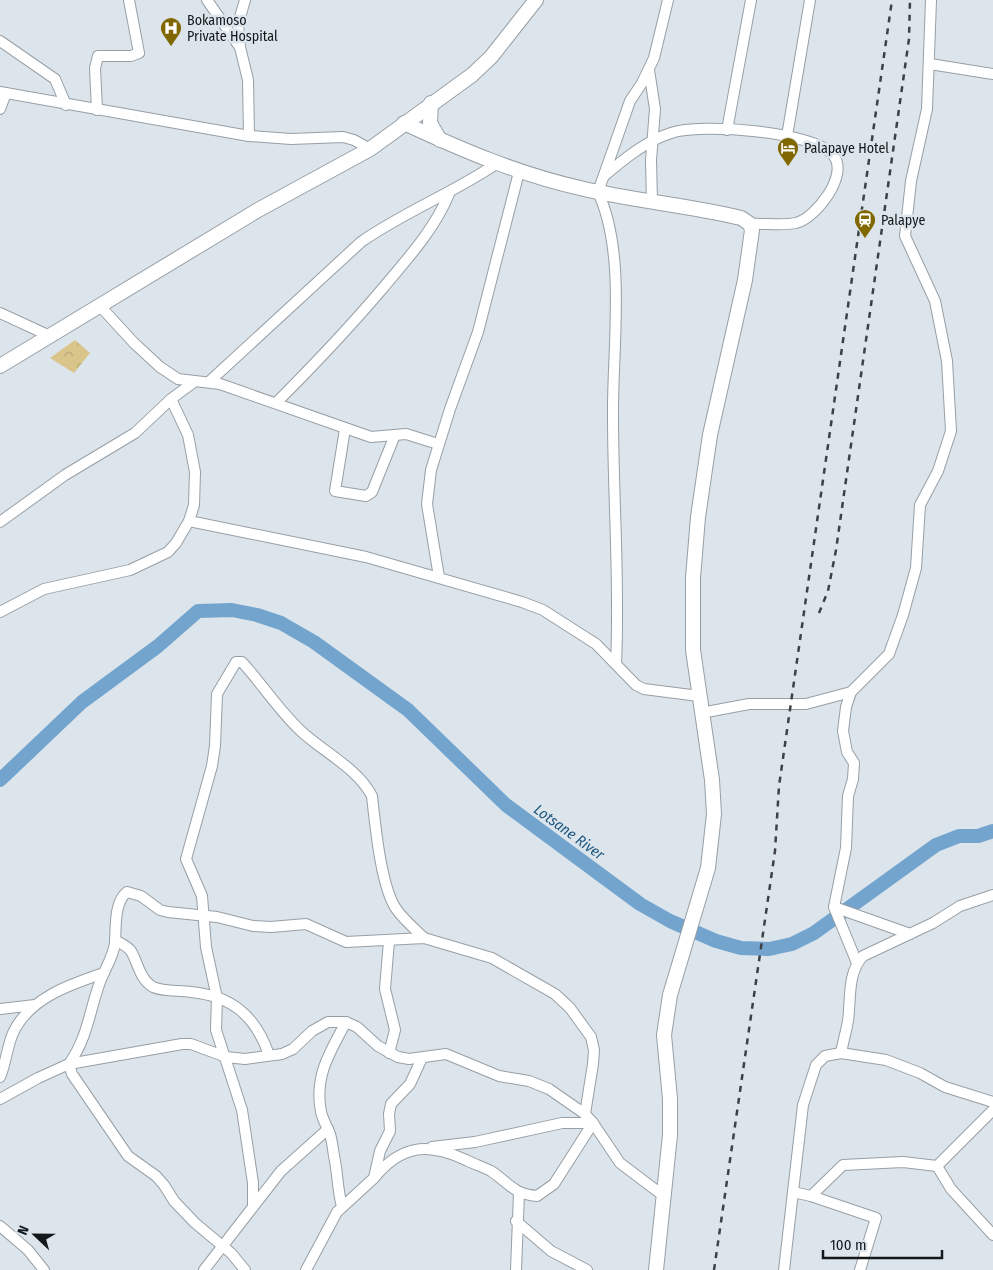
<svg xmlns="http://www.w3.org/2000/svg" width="993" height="1270" font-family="'Fira Sans Condensed',sans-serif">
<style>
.park{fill:url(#park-crowns)}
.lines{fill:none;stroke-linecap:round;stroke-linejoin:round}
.river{stroke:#72a4ce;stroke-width:14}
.street-casing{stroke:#979fa6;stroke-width:12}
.secondary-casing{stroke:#979fa6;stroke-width:16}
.street{stroke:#fff;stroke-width:10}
.secondary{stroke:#fff;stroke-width:14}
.rail{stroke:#3d4144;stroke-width:2.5;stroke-dasharray:6 6;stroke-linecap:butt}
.labels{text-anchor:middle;stroke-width:5;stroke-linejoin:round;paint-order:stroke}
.poi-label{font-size:14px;fill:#15181a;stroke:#dce5ec;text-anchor:start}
.water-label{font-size:15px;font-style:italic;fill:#1c557e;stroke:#dce5ec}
</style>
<defs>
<pattern id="park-crowns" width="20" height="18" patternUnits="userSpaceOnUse" patternTransform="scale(1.25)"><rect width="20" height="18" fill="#d9c489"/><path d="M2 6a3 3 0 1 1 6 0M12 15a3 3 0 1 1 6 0" fill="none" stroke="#b9a876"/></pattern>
</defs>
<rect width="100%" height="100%" fill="#dce5ec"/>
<path class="park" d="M75,340L90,353L74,373L50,358Z"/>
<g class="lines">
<path class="river" d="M0,780L82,702L158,646L198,611L232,610L257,615L281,623L314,642L408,710L506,805L640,904L670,921L716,941L741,948L769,949L792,944L814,933L936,845L959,836H978L993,831"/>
<g class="street-casing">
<g id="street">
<path d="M207,0L239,46"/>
<path d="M245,0L238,24L240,47L248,80L249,136"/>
<path d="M0,41L55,79L66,105"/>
<path d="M930,64L993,74"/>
<path d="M649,70L655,109L651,160L652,202"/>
<path d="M0,92L249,136L291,139L343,137L354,140L370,149"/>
<path d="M0,109L6,93"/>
<path d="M97,110L95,68L98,56H131L139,53L129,0"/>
<path d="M727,130L751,0"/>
<path d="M787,136L810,0"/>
<path d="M604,176C624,159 646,141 671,133C700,123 813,131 833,155C850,174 816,218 796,223C782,226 764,223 750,224"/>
<path d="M100,306L134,343L160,367L178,379L220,384L371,437L406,434L438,444"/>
<path d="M0,313L50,336"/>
<path d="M210,381L361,242C404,212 453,193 496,164"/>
<path d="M276,403C313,366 349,328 383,288C408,258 434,230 449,194"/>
<path d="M345,429L335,491L366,496L372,492L395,435"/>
<path d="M189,521L366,557L522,602L543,610L596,644L636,685L644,689L699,696"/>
<path d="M0,522L65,475L135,433L171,399L194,382"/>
<path d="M439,577L427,504L431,470L450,409L478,332L519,172"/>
<path d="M0,612L44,589L130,570L168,552L176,543L189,521L194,505L195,472L188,435L171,399"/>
<path d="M616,664C620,582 613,499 613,417C612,349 627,255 598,192L630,101L642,83L654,58L668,0"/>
<path d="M851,692L846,707L843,731L847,752L854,763L853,779L848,796L846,848L834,907L857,963"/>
<path d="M701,713L749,704H806L851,692L889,654L903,615L916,568L920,505L938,471L951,431L947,361L935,301L905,236L911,181L927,109L931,0"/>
<path d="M834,907L910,934"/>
<path d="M115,940C120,943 127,946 131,951C138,963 140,980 153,987C164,992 179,990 191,992C233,996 256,1017 269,1055"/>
<path d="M389,941L385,989L395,1030L389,1053"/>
<path d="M0,1009L35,1005"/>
<path d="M841,1053C843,1042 846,1032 848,1021C851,1000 847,973 863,956L933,923L960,906L993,895"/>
<path d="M0,1077C6,1063 7,1047 13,1033C29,998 71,984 104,973"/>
<path d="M0,1099L38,1078L69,1064L182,1044H191L226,1057L245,1059L282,1054L293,1049L312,1031L328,1022H346L357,1027L378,1046L398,1057L409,1059L446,1054L499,1076L529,1081L549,1089L585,1114L593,1123L620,1163L665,1197"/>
<path d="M432,1147L475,1142L562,1123H593"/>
<path d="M937,1166L951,1189L993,1235"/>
<path d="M374,1178C401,1145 427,1142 466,1160C474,1164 483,1167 491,1171C509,1183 513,1194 537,1196L554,1184L593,1123"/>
<path d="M793,1192L811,1196L876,1218L860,1270"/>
<path d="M811,1196L843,1165L903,1162L937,1166L993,1110"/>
<path d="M342,1206C337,1189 338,1173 334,1156C333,1149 332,1141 330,1134C327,1127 323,1120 321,1112C314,1076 330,1052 346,1022"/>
<path d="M253,1207V1183L242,1110L216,1030L217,998L206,947L202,896L186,859L212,766L215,746L217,694L236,662H242C263,685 279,711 302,732C325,753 357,768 372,796C375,823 381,889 397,910C404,920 415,929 424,938"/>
<path d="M516,1221L551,1251L587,1270"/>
<path d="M0,1226L28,1250L44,1270"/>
<path d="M204,1270L281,1171L328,1129"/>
<path d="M245,1270L231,1253L195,1223L174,1201L164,1185L156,1176L128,1156L72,1074L69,1064C88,1037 89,1012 100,982C105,968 113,958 115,943C116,927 114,902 127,892L141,896L160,910L168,912L217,917L253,926L271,927L306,924L346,942L424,938L492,958L555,994L570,1008L591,1037L594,1050L593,1064L585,1114"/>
<path d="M306,1270L337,1212L374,1178L380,1151L390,1131L389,1114L391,1104L410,1084L422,1058"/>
<path d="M516,1270L519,1193"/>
<path d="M784,1270L803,1105L816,1065L825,1056L841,1053L886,1060L920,1073L945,1087L993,1102"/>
</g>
</g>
<g class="secondary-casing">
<g id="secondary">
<path d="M431,103L430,123L440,140"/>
<path d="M404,123C462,150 518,174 580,188C633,201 688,205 741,218L750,224L752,230L745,280L710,435L698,517L693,578V650L712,780L714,814L708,868L670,995L664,1035L670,1099V1135L656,1270"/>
<path d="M0,366L258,210L370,149L472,75L491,57L536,0"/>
</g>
</g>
<use href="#street" class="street"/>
<use href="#secondary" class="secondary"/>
<g class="rail">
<path d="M819,613L828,591L836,550L909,39L910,0"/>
<path d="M714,1270L775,851L779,786L892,0"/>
</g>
</g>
<defs>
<g id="hospital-pin" transform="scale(1.125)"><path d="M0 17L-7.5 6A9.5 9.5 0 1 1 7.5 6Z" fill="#816700" stroke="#dce5ec"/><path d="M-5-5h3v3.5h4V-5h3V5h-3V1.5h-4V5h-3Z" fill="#fff"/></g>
<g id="hotel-pin" transform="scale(1.125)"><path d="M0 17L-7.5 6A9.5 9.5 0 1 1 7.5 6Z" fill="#816700" stroke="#dce5ec"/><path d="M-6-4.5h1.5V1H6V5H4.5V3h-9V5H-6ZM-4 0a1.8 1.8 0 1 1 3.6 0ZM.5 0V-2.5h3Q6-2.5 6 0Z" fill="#fff"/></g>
<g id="station-pin" transform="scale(1.125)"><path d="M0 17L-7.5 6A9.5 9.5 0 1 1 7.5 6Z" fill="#816700" stroke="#dce5ec"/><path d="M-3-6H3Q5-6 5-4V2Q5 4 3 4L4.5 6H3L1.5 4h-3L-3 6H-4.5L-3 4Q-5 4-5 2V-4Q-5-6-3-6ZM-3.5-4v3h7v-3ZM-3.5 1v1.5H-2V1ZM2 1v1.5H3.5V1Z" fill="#fff"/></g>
</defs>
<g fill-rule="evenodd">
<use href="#hospital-pin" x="171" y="28"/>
<use href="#hotel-pin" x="788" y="148"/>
<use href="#station-pin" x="865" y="220"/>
</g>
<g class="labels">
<g class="poi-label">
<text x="187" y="25">Bokamoso<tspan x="187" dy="16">Private Hospital</tspan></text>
<text x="804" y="153">Palapaye Hotel</text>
<text x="881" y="225">Palapye</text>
</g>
<g class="water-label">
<text transform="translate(569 832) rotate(36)" y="5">Lotsane River</text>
</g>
</g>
<g transform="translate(35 1235) rotate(292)" stroke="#dce5ec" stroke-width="4" paint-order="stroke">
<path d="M0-4L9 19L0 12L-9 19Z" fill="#15181a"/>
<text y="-8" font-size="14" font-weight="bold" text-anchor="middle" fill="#15181a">N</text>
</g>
<path d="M823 1250v8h119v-8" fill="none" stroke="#15181a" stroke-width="2.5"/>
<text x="830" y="1250" font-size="15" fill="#15181a" stroke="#dce5ec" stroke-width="4" paint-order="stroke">100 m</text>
</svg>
